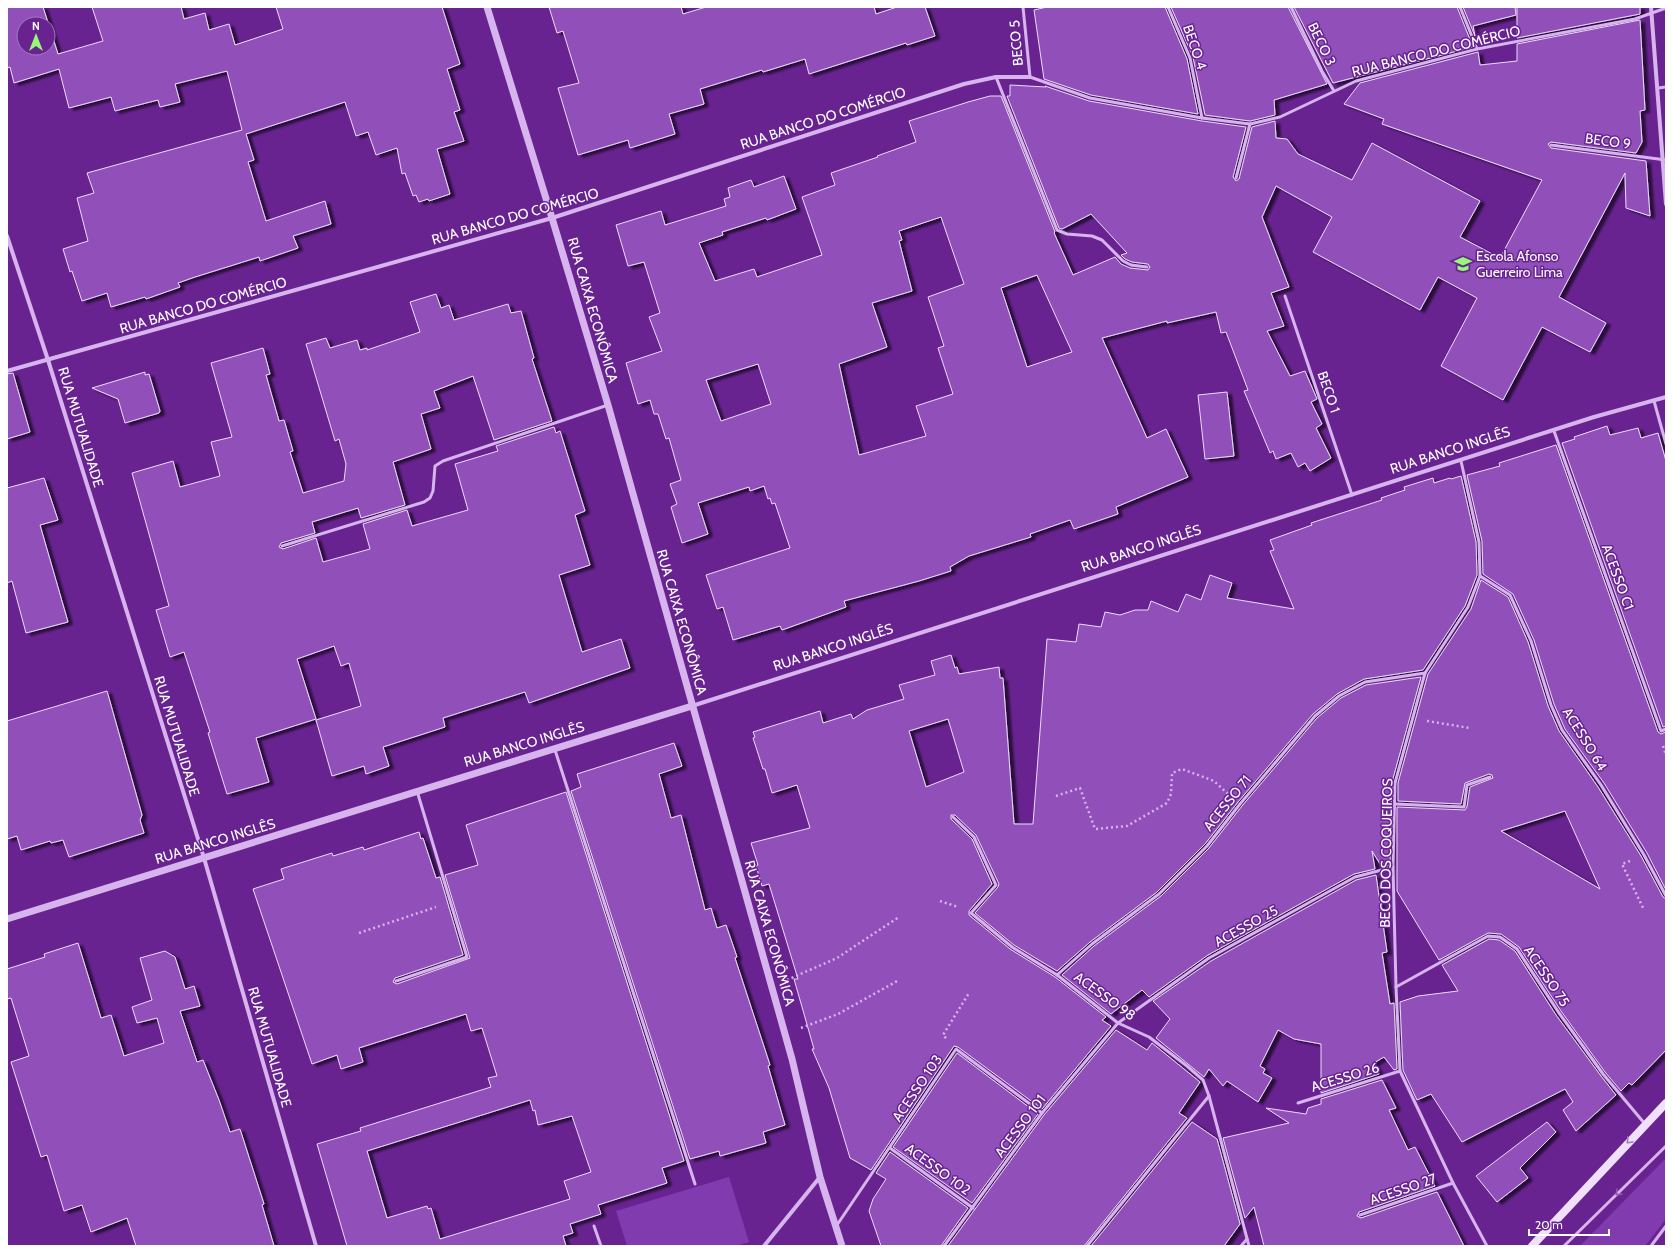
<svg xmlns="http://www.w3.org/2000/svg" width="1673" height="1253" font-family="Cabin,sans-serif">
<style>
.green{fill:#823baf}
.building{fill:#9150b9;stroke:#eddaf9;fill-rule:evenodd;filter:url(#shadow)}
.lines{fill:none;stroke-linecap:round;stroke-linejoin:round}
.path{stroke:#d7b4ed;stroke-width:2.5;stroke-dasharray:2 3;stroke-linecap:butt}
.service{stroke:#d7b4ed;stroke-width:3}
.minor{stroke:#d7b4ed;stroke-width:4}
.tertiary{stroke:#d7b4ed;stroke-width:7}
.secondary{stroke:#f0e0fa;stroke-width:8}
.oneway{stroke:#a578c0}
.oneway2{stroke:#8f56b1}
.labels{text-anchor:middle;stroke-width:3;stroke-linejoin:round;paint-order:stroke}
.street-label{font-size:14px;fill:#fff;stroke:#682391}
.poi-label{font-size:14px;fill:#fff;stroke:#682391;text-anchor:start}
</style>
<defs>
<filter id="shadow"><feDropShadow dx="4.5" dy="2.5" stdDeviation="1" flood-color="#0009"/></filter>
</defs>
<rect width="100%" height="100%" fill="#682391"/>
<g class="green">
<path d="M1666,1158V1219L1645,1246H1580Z"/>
<path d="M729,1177L749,1242L735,1246H627L616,1211Z"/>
</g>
<g class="building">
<path d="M7,7H43L58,54L103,41L92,7H181L184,19L205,13L209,30L229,24L235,45L283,29L276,7H442L460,64L447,69L460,110L454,112L464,141L437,149L450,194L429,201L428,199L419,202L416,195L413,196L405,173L402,174L397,148L376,155L368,132L356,136L345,102L246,134L254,160L248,162L266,221L325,201L331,224L293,236L298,248L260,261L259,257L195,277L178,283L180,287L146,299L145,297L111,307L107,293L82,301L72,271L70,272L63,249L88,241L77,198L94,193L87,173L242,130L227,71L175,84L180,102L160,107L158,100L115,111L111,97L69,108L59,69L14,83L10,67L7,68ZM24,24H48V48H24Z"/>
<path d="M549,7H681L683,14L706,7H874L876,14L897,7H925L935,36L907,45L906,43L809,74L805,59L763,72L762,70L700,89L704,104L669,114L675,134L630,148L628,140L578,155L558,88L579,83L563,31L557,33Z"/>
<path d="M1047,7H1165L1187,59L1198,114L1091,95L1044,79L1034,10Z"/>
<path d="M1171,7H1288L1327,84L1274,100L1275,115L1250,121L1205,115L1193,57Z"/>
<path d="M1294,7H1457L1473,47L1333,83Z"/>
<path d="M1463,7H1515L1516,15L1473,26L1475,36Z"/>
<path d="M1517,7H1640V14L1517,38Z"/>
<path d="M1640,20L1645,110L1640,111L1642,142L1636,153L1551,142L1548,144L1551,148L1646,161L1650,216L1626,208L1625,173L1559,297L1606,323L1590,352L1542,327L1503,400L1441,366L1477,298L1438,277L1420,310L1313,252L1332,217L1276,186L1262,217L1289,287L1271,293L1284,326L1267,331L1290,376L1305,371L1317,399L1311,402L1322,424L1316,428L1331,458L1310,471L1305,463L1298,467L1291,453L1276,459L1273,451L1270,453L1244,391L1248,390L1226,332L1221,333L1216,312L1167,323V321L1102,338L1147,438L1166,429L1188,477L1116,507L1118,514L1074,529L1070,520L1030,534L1031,537L969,556L950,567L951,571L919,581L844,601L846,607L782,630L780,626L733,640L723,607L717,609L706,575L790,548L775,503L772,504L770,498L768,499L764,486L750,491L749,487L698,503L708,534L682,543L671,507L677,504L670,484L681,480L669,438L666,439L658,414H654L650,400L638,404L626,363L662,351L649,317L660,313L644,262L628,266L616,225L661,211L665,225L726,206L724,199L730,197L728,188L751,180L754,187L784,176L796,209L767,220L766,218L722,232L723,235L699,243L715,281L754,269L757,277L822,255L802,197L835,185L831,173L878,157L877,156L916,142L909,121L968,102L990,96H1001L1055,232L1054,233L1073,275L1115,257L1121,264L1130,268L1148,270L1150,267L1148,264L1132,262L1125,259L1121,255L1127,253L1091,214L1062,229L1059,228L1007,96H1010V85L1046,87L1045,86L1089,101L1202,121L1246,127L1233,177L1236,181L1239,179L1252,127L1275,121L1276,138L1287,139L1298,154L1352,180L1372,143L1480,201L1460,237L1500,258L1542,180L1382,124L1384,119L1344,104L1360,83L1478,52L1480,65L1517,61V44ZM941,217L964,284L928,297L944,346L938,348L953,394L916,406L926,436L859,455L839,364L887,347L872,303L912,291L899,241L902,240L899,231ZM1037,275L1072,352L1027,367L1001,288ZM758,364L771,404L721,421L706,380Z"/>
<path d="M436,294L441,308L449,305L454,320L508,304L511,313L521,311L534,358L532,359L552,421L494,440L473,376L434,391L440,408L421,414L431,449L393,462L405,505L361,518L358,508L312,522L315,533L281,543L279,547L283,549L316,538L323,562L370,549L363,524L407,510L412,526L468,510L455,464L498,451L496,446L554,427L556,433L560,431L585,511L575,515L590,565L559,575L582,652L621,639L630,668L529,703L525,692L443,718L445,727L383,747L389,766L366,774L364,766L332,776L316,720L361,706L349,663L341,666L334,646L297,659L316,719L256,738L269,782L227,794L208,733L210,732L184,652L170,657L156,610L169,606L132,473L173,461L180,487L220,476L211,442L232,437L211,363L263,348L270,374L266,375L279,421L284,420L293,451L290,452L303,493L344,481L346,464L339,439L335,441L306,344L326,338L330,348L357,340L360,350L367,348V350L420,332L410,302Z"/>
<path d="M145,372V375L149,374L160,411L159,413L125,423L118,399L92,388Z"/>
<path d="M13,373L30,432L7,439V374Z"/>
<path d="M1227,392L1234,456L1205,459L1198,395Z"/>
<path d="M1607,426L1610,435L1638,428L1641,438L1658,433L1666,461V726L1663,727L1562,443L1575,439L1574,437Z"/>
<path d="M1556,445L1658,732L1661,734L1666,732V890L1647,853L1604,783L1565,729L1554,704L1534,640L1513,594L1483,574L1482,541L1467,475L1500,466L1499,463Z"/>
<path d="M1461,476L1476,542L1477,575L1465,606L1423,670L1364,679L1337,694L1313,714L1238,802L1205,844L1157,892L1090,942L1057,971L1014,945L975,913L998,887L999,884L976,835L955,815H951V819L972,839L992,884L969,911V915L1010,949L1055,977L1106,1017L1102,1020L1111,1026L1042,1109L958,1047L954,1046L871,1170L850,1158L829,1088L812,1049H814L794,979H798L769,884L762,886L756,866L758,865L751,843L810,828L797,785L772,793L765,769H763L753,738L755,737L753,732L820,711L823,723L851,714L853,719L867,710L904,699L899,685L935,675L931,661L951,655L955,668L957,667L959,674L999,667L1000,678H1003L1014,824H1033L1047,639L1076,642L1079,624L1101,627L1105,612L1120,615L1135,610H1148L1151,601L1178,612L1186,594L1201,600L1210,575L1232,583L1227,598L1294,609L1270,551L1274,550L1270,540L1312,525L1311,523L1382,500L1381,498L1405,490L1404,487L1433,478L1434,483L1450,478L1451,479ZM948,719L964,772L926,787L909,731Z"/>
<path d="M44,478L58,520L40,525L68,622L26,633L12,581L7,583V488Z"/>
<path d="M1481,580L1508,597L1528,642L1548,706L1559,731L1598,787L1641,856L1663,897L1666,899V1050L1632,1085L1629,1083L1621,1091L1605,1072L1561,1011L1519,947L1501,934L1488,933L1439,960L1397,891V807L1465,810L1467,807L1470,787L1493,778L1492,775L1489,774L1465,783L1461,804L1398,801V783L1428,674L1471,609ZM1565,811L1600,889L1501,831Z"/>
<path d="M1421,677L1392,782L1390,865L1382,867L1372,851L1375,869L1354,874L1208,955L1149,997L1142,990L1111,1014L1062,975L1094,946L1161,896L1209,848L1242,806L1317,718L1341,698L1366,685Z"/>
<path d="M107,691L142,815L140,820L144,833L69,857L63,840L51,843L50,841L21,850L17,836L7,839V721Z"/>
<path d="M674,743L682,766L659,774L671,818L681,815L705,910L711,908L717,928L726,925L737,957L735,958L770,1065L768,1066L785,1125L763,1132L766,1143L720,1156L719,1151L690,1159L571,791L581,787L577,774Z"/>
<path d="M566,792L684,1161L662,1168L667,1183L598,1205L601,1214L570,1224L573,1233L563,1236L566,1246H347L317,1144L361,1131L360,1128L491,1087L488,1078L497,1076L482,1028L471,1031L466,1014L359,1048L363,1062L341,1069L337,1055L312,1064L253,889L284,879L281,869L332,853L333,856L363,847L364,850L419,832L421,839L423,838L436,878L440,877L463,955L395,978L393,982L397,984L470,958L445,875L478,865L466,825ZM530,1100L533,1111L535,1110L538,1125L572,1116L591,1172L564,1181L570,1199L440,1239L431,1208L428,1209L427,1206L387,1218L367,1151Z"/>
<path d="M1376,875L1387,952L1382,953L1390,1004L1394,1003L1397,1069L1394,1070L1384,1057L1374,1063L1379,1074L1321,1093V1044L1294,1039L1278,1030L1260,1066L1265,1069L1263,1073L1272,1078L1258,1102L1227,1081L1223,1086L1209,1069L1204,1077L1156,1038L1170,1019L1153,1001L1211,961L1356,880Z"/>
<path d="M1489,939L1499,940L1515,951L1556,1015L1601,1076L1616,1095L1576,1131L1563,1110L1573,1102L1565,1089L1462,1142L1431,1094L1417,1100L1403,1070L1400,1002L1418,996L1458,991L1442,965Z"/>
<path d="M78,943L101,1018L111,1015L124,1056L164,1043L157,1018L137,1023L132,1007L152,1000L140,958L165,951L175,957L185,989L194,986L200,1006L180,1011L197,1062L203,1060L219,1100L230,1132L240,1129L264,1204L262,1205L274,1246H136L127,1218L91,1232L82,1205L64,1211L47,1155L41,1157L11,1062L29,1056L11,998L7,999V969L45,957L44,954Z"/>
<path d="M1116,1030L1147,1050L1152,1043L1200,1082L1179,1113L1187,1118L1084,1246H948L1044,1115Z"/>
<path d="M957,1053L1038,1114L972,1203L893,1147Z"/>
<path d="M1382,1080L1396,1108L1389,1110L1408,1150L1415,1147L1435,1186L1359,1212L1357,1216L1361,1218L1437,1192L1464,1246H1264L1254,1207L1245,1218L1223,1138L1289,1123L1266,1108L1306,1114L1308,1108L1321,1104V1099Z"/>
<path d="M1192,1122L1217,1139L1240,1224L1224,1246H1091Z"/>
<path d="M1547,1122L1556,1132L1520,1168L1528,1178L1497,1202L1476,1176Z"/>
<path d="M890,1152L968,1208L941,1246H881L869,1211L873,1199L886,1179L876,1173Z"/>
</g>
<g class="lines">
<g class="path">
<path d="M1427,721L1470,728"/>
<path d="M1663,746L1666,755"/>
<path d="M1056,796L1080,788L1095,829L1127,826L1167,803L1171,794L1172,773L1182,769L1214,781L1228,794"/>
<path d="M1630,861L1622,864L1644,910"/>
<path d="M940,901L958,907"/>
<path d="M359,933L436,907"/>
<path d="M787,980L837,958L899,917"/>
<path d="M801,1028L838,1014L899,980"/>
<path d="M946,1038L943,1035L969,993"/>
</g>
<g class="service">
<path d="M1023,7L1030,77L1090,98L1202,118L1250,124L1280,117L1356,81L1477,49L1635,19L1666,8"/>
<path d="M1168,7L1190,58L1202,118"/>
<path d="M1291,7L1322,71L1334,91"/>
<path d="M1460,7L1477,49"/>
<path d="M996,77L1057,230L1067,234L1092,236L1102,240L1123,261L1131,265L1147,267"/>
<path d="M1658,88L1666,87"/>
<path d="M1551,145L1666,160"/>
<path d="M1236,178L1250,124"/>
<path d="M1285,296L1352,495"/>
<path d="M1654,401L1666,444"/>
<path d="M1554,431L1661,731L1666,729"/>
<path d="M1461,461L1479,542L1480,576L1468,607L1425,673L1395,783L1393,867L1396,987L1400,1071L1453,1183L1487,1246"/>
<path d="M282,546L424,502L430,498L433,491L435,466L443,461L608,405"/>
<path d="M1480,576L1510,595L1531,641L1551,705L1562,730L1601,785L1644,855L1666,896"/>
<path d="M555,750L695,1184"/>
<path d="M1395,804L1464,807L1467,785L1490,777"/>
<path d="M953,817L974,837L996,885L971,913L1012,947L1057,975L1118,1023L1149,1037L1187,1066L1203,1080L1209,1096L1249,1246"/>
<path d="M1057,975L1092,944L1159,894L1207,846L1240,804L1315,716L1339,696L1365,682L1425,673"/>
<path d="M396,981L467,957L417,791"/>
<path d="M1396,987L1488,936L1500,937L1517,949L1559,1013L1603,1074L1645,1124"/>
<path d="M1298,1103L1400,1071"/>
<path d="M890,1148L973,1208"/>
<path d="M1360,1215L1453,1183"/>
<path d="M837,1225L956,1049L1042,1113"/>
<path d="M594,1226L601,1246"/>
<path d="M944,1246L1042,1113L1118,1023L1209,958L1355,877L1393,867"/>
<path d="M1087,1246L1209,1096"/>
<path d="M1241,1246L1247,1239"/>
<path d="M1564,1246L1666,1146"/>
<path d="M1651,1246L1666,1226"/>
</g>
<g class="minor">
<path d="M1651,7L1666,204"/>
<path d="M7,236L48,360L204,858L316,1246"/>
<path d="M7,371L552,218L964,84L996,77H1030"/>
<path d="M692,706L1594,417L1666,397"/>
<path d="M764,1246L820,1177"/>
</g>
<g class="tertiary">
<path d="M487,7L552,218L608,405L792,1059L820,1177L842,1246"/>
<path d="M7,919L692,706"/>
</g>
<path class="secondary" d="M1532,1246L1666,1103"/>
</g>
<defs><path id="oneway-chevron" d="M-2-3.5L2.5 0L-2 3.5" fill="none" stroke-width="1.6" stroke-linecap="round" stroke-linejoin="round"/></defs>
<use class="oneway" href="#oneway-chevron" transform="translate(1629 1141) rotate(133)"/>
<use class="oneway2" href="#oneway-chevron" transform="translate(1618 1193) rotate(136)"/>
<defs>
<g id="school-bare" transform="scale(1.38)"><path d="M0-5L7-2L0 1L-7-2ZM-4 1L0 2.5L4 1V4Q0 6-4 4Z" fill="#95f877" stroke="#682391" stroke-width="2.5" paint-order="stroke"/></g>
</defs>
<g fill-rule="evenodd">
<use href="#school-bare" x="1463" y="264"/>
</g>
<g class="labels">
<g class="street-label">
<text transform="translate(1016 43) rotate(-95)" y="5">BECO 5</text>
<text transform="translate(1322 44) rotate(64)" y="5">BECO 3</text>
<text transform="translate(1195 47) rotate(71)" y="5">BECO 4</text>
<text transform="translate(1436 51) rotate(-14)" y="5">RUA BANCO DO COMÉRCIO</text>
<text transform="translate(823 118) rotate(-18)" y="5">RUA BANCO DO COMÉRCIO</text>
<text transform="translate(1608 141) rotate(8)" y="5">BECO 9</text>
<text transform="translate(515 216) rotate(-16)" y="5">RUA BANCO DO COMÉRCIO</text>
<text transform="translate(203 305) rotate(-16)" y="5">RUA BANCO DO COMÉRCIO</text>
<text transform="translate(593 310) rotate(74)" y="5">RUA CAIXA ECONÔMICA</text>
<text transform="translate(1329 392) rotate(71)" y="5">BECO 1</text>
<text transform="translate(81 427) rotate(73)" y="5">RUA MUTUALIDADE</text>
<text transform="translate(1450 450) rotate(-18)" y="5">RUA BANCO INGLÊS</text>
<text transform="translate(1141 548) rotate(-18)" y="5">RUA BANCO INGLÊS</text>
<text transform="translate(1618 577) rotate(70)" y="5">ACESSO C1</text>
<text transform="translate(682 622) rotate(74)" y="5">RUA CAIXA ECONÔMICA</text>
<text transform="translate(833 647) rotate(-18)" y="5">RUA BANCO INGLÊS</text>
<text transform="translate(177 736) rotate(73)" y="5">RUA MUTUALIDADE</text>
<text transform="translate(1585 739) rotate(58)" y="5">ACESSO 64</text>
<text transform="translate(524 744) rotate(-17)" y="5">RUA BANCO INGLÊS</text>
<text transform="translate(1227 803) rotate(-51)" y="5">ACESSO 71</text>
<text transform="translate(215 841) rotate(-17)" y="5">RUA BANCO INGLÊS</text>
<text transform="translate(1386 853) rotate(-89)" y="5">BECO DOS COQUEIROS</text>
<text transform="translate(1246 926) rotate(-29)" y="5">ACESSO 25</text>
<text transform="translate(770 933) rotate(74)" y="5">RUA CAIXA ECONÔMICA</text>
<text transform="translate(1547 976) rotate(56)" y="5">ACESSO 75</text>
<text transform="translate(1105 996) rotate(36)" y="5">ACESSO 98</text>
<text transform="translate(270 1047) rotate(74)" y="5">RUA MUTUALIDADE</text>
<text transform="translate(1345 1077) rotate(-17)" y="5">ACESSO 26</text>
<text transform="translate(917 1088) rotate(-56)" y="5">ACESSO 103</text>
<text transform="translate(1020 1126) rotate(-53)" y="5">ACESSO 101</text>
<text transform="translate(938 1169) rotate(36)" y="5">ACESSO 102</text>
<text transform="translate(1403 1189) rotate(-19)" y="5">ACESSO 27</text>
</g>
<g class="poi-label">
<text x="1476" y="261">Escola Afonso<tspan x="1476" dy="16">Guerreiro Lima</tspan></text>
</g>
</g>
<rect width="1673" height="1253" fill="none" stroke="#ffffff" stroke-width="16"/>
<g transform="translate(36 36)"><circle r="19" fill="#682391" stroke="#a47bbd"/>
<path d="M0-3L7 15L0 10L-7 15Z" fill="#95f877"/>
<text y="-6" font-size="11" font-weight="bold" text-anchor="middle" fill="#ffffff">N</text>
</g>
<path d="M1529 1229v6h80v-6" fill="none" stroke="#ffffff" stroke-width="2"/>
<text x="1535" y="1229" font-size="12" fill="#ffffff" stroke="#682391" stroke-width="3" paint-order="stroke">20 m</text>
</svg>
